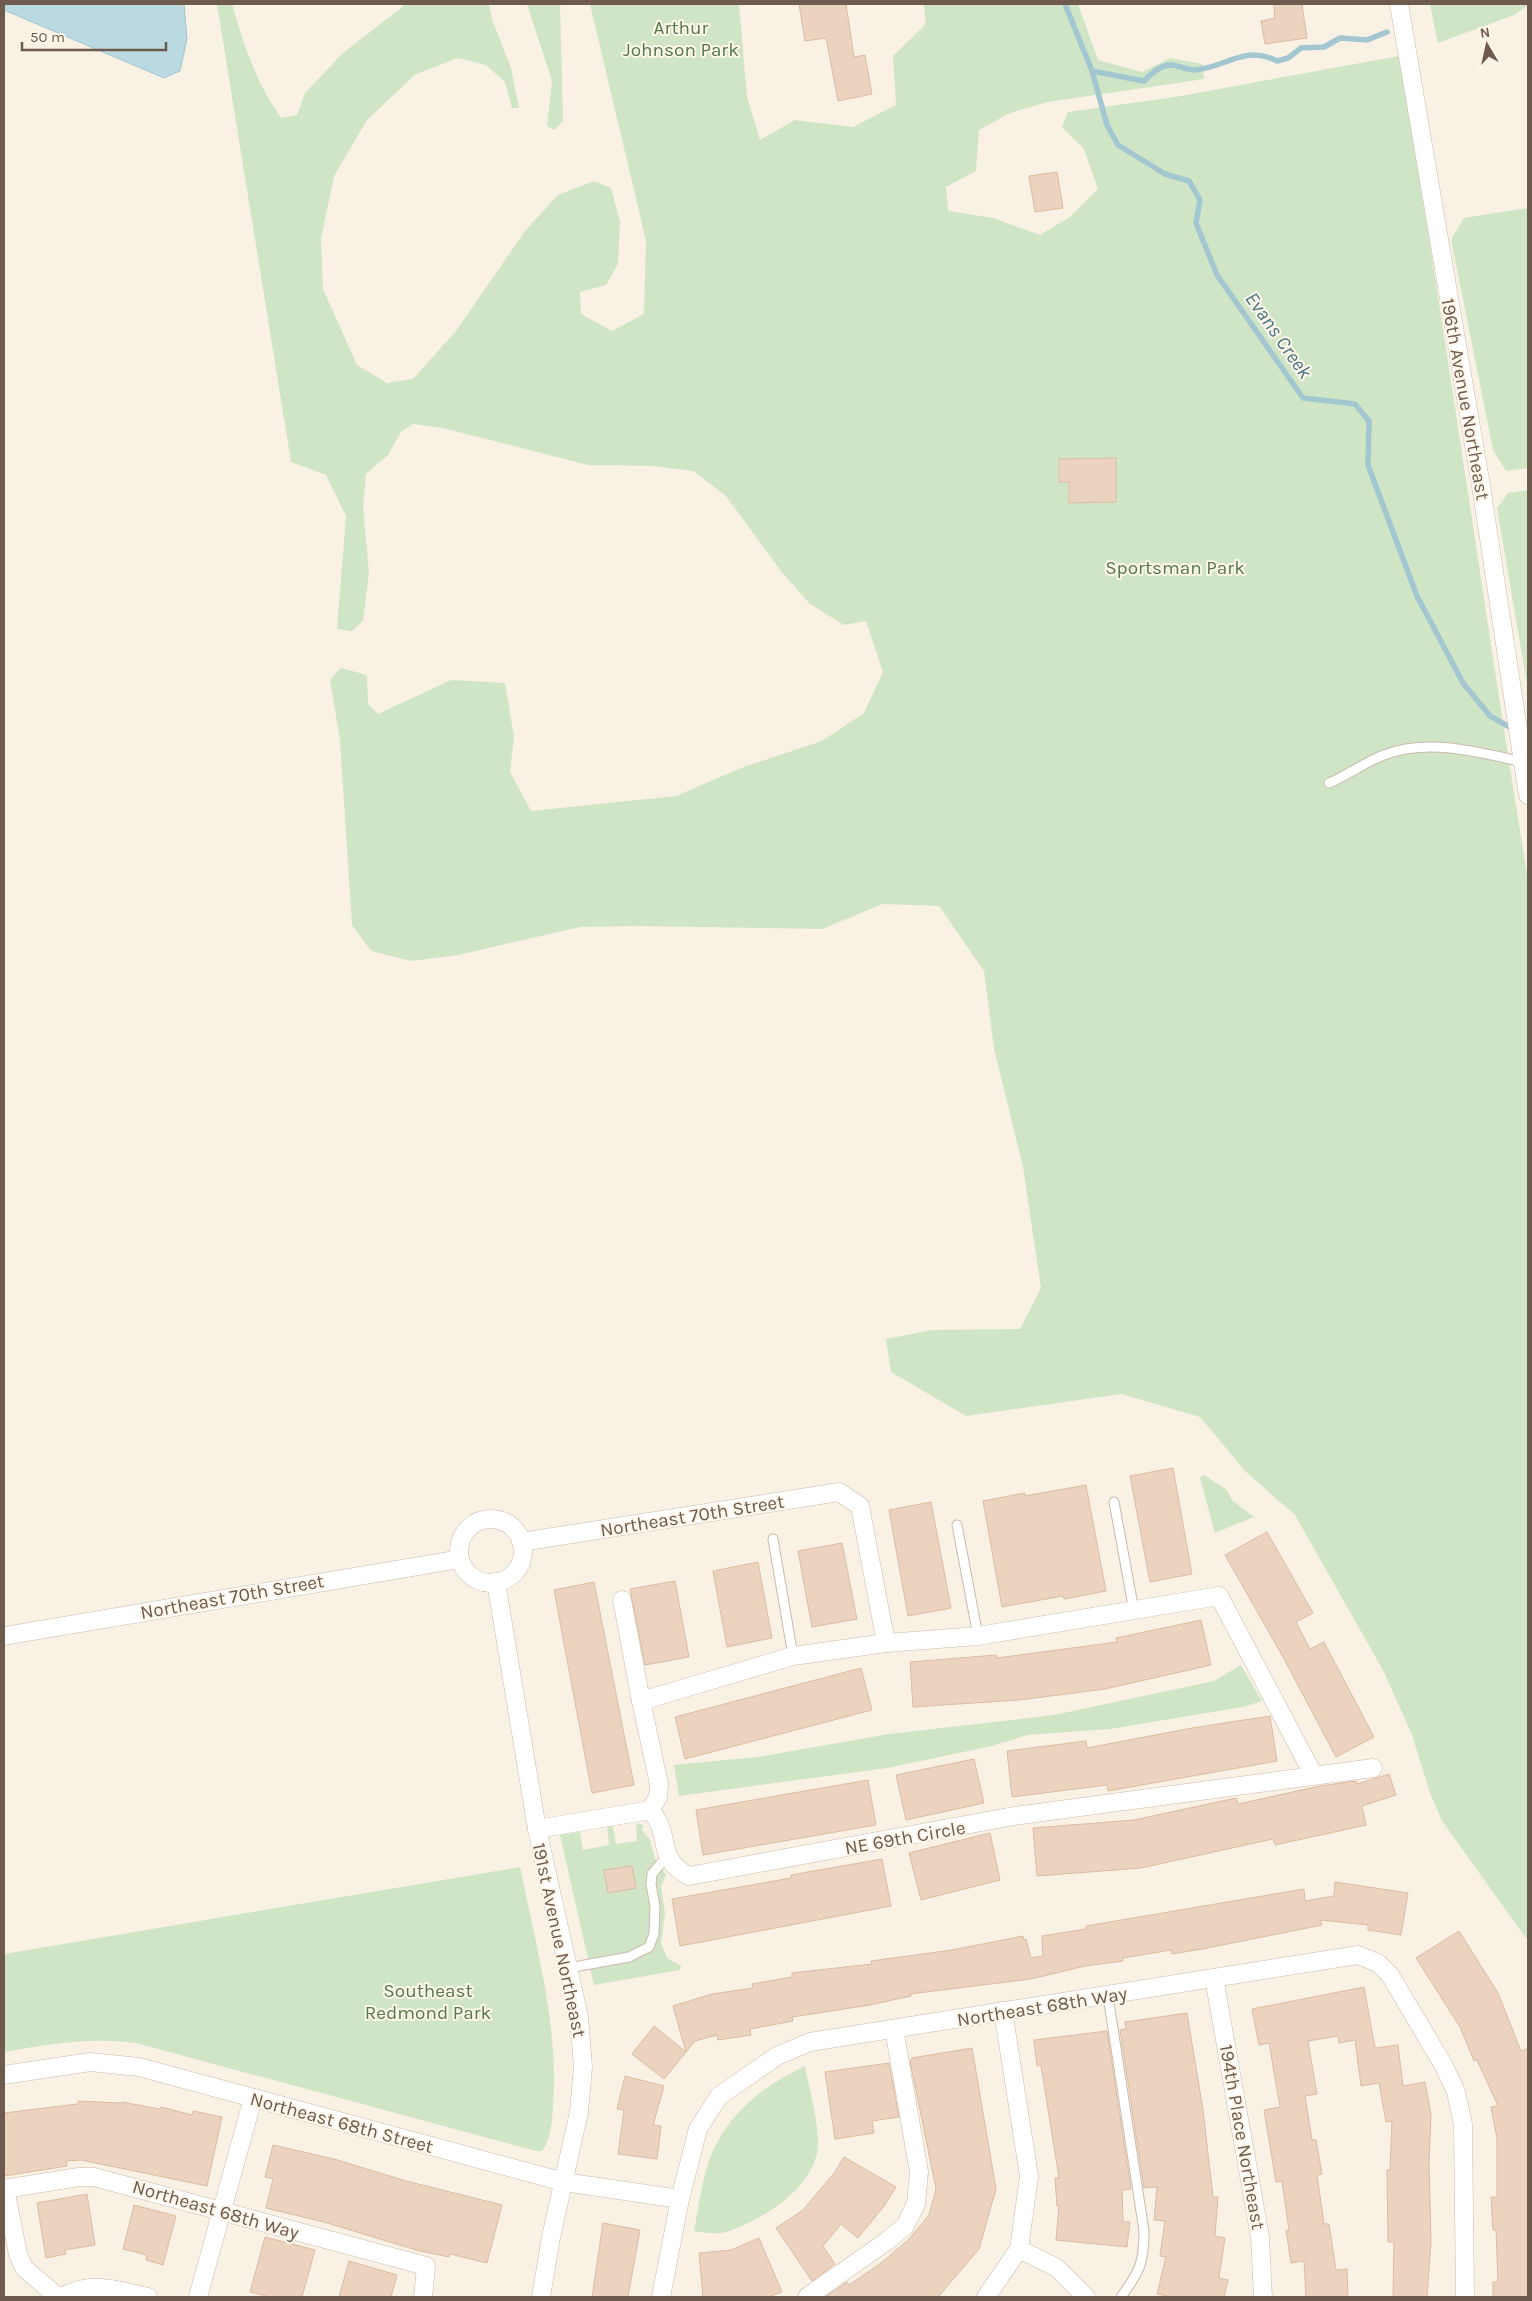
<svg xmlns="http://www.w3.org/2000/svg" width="1532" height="2301" font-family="Karla,sans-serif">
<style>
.green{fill:#d0e5c5}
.water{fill:#bbd9e0;stroke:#a3c7d1}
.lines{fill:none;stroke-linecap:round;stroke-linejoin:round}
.stream{stroke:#a3c7d1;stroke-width:5.5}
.building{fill:#ebd3bf;stroke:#dcbba2}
.service-casing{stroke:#c9baac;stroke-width:11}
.minor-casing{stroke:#c9baac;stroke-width:19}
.service{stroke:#fff;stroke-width:9}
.minor{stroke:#fff;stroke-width:18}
.labels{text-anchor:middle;stroke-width:4;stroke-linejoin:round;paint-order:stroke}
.park-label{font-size:19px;fill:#557949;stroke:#fdf6ea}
.street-label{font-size:19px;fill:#6f5b4d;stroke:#fdf6ea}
.water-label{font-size:20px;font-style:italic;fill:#497480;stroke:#fdf6ea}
</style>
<rect width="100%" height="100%" fill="#f9f2e4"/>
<g class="green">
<path d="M217,4H232C244,45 256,83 281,118L297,115L305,93L343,53L406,4H489L492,19L511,68L519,108H512L505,82L486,65L458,58L416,74L367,120L334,176L321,239L323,289L357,365L387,383L413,379L456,331L525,231L558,195L594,181L611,188L620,222L618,264L606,285L580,292L581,314L612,331L644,314L646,241L590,4H739L747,97L760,140L795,120L853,127L896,105L893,56L926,24L924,4H1078L1098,60L1142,72L1170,58L1202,64L1204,79L1048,102L1010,113L979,130L976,171L946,187L948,211L993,218L1040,235L1071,216L1098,189L1084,149L1062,127L1068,112L1175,97L1399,56C1446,330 1483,606 1528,880V1941L1442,1821L1430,1793L1412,1735L1384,1672L1295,1515L1245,1471L1200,1417L1121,1394L966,1416L891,1372L886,1339L932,1330L1020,1329L1041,1288L1023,1167L994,1048L984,971L939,906L883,904L822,929L637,926L580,927L458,955L411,961L371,951L352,925L340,740L330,680L341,668L367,675L368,704L378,714L451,680L505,683L514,737L510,772L531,811L676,796L741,768L822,741L864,713L883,672L866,621L844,625L810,604L780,570L726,496L693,471L652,466L588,465L443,428L413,424L401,432L388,455L366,474L363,507L369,573L363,621L352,631L337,629L346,516L326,475L291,462Z"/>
<path d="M527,4H560L563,121L554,130L547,126L552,81Z"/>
<path d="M1430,4H1528V5L1514,15L1438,43Z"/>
<path d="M1528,208V468L1506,471L1493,450L1451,239L1464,218Z"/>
<path d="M1528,490V690L1497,508L1508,493Z"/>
<path d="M1204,1475L1227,1490L1232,1500L1254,1517L1215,1533L1200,1478Z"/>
<path d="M1241,1665L1262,1701L1243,1707L1110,1729L1028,1735L992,1746L887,1768L679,1796L674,1765L757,1757L889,1734L1054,1715L1214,1681Z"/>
<path d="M636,1823L644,1825L642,1830L650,1840L655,1859L666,1875L661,1886L665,1913L661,1944L667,1958L681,1966L680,1970L594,1985L560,1835L580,1832L583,1850L609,1845L607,1829L610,1825L613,1827L616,1844L637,1841Z"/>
<path d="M520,1867C536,1946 559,2026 553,2107C552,2122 551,2139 542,2151H536L136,2043C89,2037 50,2044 4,2052V1954Z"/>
<path d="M805,2066C809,2090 823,2134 816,2157C806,2192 764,2218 732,2230C720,2235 706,2233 694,2231C699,2206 702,2176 712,2153C730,2111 765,2085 805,2066Z"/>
</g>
<path class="water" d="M4,4H184L187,39L180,71L164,78L4,10Z"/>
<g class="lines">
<g class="stream">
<path d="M1065,4L1092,71L1107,125L1118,145L1165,174L1189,181L1200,200L1196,223L1217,275L1303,398L1355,404L1369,421L1368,465L1417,596L1463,683L1490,716L1513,729"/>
<path d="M1092,71L1144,81C1151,74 1160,65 1171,65C1178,65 1186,70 1194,70C1226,68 1244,44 1277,61L1288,58L1301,48L1324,47L1340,38L1367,40L1387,32"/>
</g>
</g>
<g class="building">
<path d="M799,4H846L854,57L865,55L872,94L838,101L826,38L805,41Z"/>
<path d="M1274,4H1302L1307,38L1265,44L1261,21L1275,18Z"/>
<path d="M1057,172L1063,208L1035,212L1029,176Z"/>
<path d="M1116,458V502L1069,503V482H1059V459Z"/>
<path d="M1173,1468L1192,1574L1150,1582L1130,1476Z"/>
<path d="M1086,1485L1106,1591L1064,1599L1063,1596L1002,1607L983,1501L1025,1493V1496Z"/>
<path d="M931,1502L951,1608L908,1616L889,1510Z"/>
<path d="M1267,1532L1313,1613L1296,1622L1310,1649L1324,1642L1374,1737L1336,1757L1283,1657L1225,1555Z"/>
<path d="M842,1543L857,1619L812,1627L798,1551Z"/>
<path d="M758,1562L772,1638L727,1647L713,1571Z"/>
<path d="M675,1581L689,1657L645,1665L630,1589Z"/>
<path d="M594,1582L634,1785L592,1793L554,1590Z"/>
<path d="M1201,1620L1211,1665L1105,1689L1019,1700L913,1707L910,1662L996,1655L997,1658L1117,1642L1116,1638Z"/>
<path d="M861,1668L872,1710L685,1759L675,1717Z"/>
<path d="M1270,1716L1277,1761L1108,1791L1107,1785L1012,1797L1007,1751L1086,1741L1087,1748L1192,1728Z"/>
<path d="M974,1759L984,1803L906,1820L896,1775Z"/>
<path d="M1389,1774L1396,1795L1362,1806L1366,1825L1275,1845L1273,1839L1141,1868L1037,1876L1033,1828L1134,1820L1236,1798L1238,1804L1320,1786L1356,1781L1357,1784Z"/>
<path d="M868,1780L876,1825L703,1855L696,1810Z"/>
<path d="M990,1833L1000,1880L921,1900L909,1853Z"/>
<path d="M882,1859L891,1906L680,1946L672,1899L791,1878V1875Z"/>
<path d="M632,1866L636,1888L608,1893L604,1870Z"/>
<path d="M1335,1882L1408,1893L1401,1935L1368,1930V1925L1321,1920L1322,1925L1202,1949L1172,1954L1171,1950L1123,1958V1961L1085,1966L1031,1979L910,1994L911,1996L870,2005L792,2017L793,2021L750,2029L751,2035L718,2040L717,2035L695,2041L686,2052L673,2006L712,1994L753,1988L752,1984L792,1977V1973L872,1964L871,1961L952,1950L1023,1936L1024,1940L1026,1939L1031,1958L1043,1956L1042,1936L1086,1929V1926L1304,1889L1305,1901L1334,1896Z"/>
<path d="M1459,1931L1498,1993L1521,2051L1528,2048V2297H1493V2282H1498L1496,2230H1493L1491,2197H1497V2138L1491,2107L1498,2106L1477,2060L1474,2061L1460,2027L1416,1958Z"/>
<path d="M1364,1987L1375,2048L1398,2045L1403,2086L1425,2082L1431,2115L1429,2163L1431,2242L1427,2297H1393L1394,2242H1388L1387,2170H1390L1392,2121L1386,2122L1379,2083L1361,2086L1355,2040L1339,2043L1338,2036L1308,2041L1317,2094L1305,2096L1312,2140H1316L1322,2174L1317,2175L1324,2224H1329L1336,2270L1347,2269L1348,2297H1306L1304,2261L1291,2263L1286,2230H1289L1282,2181L1276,2182L1264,2110L1280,2107L1269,2043L1259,2045L1252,2009Z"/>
<path d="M1187,2013L1203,2110L1213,2197H1218L1215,2236L1225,2238L1219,2278L1228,2280L1224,2297H1172L1157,2294L1166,2257L1160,2256L1165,2221L1154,2220L1157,2187L1144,2188L1120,2030L1126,2029L1125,2022Z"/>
<path d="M654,2026L686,2052L664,2079L632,2054Z"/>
<path d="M1107,2031L1131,2189L1122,2190L1123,2222H1130L1127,2247L1056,2240L1059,2206H1057L1055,2178H1059L1041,2065L1037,2066L1034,2040Z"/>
<path d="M972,2048L996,2189L979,2249L938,2297H825L847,2282L849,2285L881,2263L909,2239L929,2215L936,2189L910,2061L912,2058Z"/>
<path d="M889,2063L899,2117L872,2121L874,2133L835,2139L825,2072Z"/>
<path d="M625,2076L664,2086L653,2125L661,2126L657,2159L618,2154L624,2110L617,2109Z"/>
<path d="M78,2101L121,2103L122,2102L160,2109L161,2107L192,2115L193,2111L222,2117L207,2186L81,2160L66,2161L67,2166L4,2176V2113L78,2104Z"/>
<path d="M273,2145L334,2159L406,2181L502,2205L487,2263L450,2254L449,2257L416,2250L324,2222L266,2208L273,2179L265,2177Z"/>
<path d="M844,2157L896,2187L884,2206L858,2238L841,2224L823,2246L835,2264L812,2281L776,2228L803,2210L835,2172Z"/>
<path d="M87,2194L95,2245L65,2250L66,2254L46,2258L37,2203Z"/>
<path d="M134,2205L176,2216L163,2265L146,2260L147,2255L123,2249Z"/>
<path d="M603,2223L640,2230L628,2297H592Z"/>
<path d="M265,2237L315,2250L302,2297H270L250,2292Z"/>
<path d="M759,2238L782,2292L768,2297H703L699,2253L731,2250Z"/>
<path d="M349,2261L397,2275L391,2297H339Z"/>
</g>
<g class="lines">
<g class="service-casing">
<g id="service">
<path d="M1329,783C1348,775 1365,762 1384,755C1428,738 1478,752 1523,762"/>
<path d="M1114,1502L1134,1611"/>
<path d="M957,1525L978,1636"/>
<path d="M773,1539L793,1656"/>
<path d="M568,1968L629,1957L649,1947L654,1934L655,1907L651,1884L652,1874L667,1856"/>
<path d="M1108,1996L1144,2231C1144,2263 1140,2271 1121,2297"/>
</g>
</g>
<g class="minor-casing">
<g id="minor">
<path d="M1399,4L1481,486L1528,795"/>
<circle cx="491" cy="1551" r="32"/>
<path d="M521,1542L839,1492L860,1506L886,1643"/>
<path d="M496,1582L537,1829L579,2017L583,2067L579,2112L551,2237L541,2297"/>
<path d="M622,1600L641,1701"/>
<path d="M4,1636L460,1559"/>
<path d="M1313,1774L1219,1596L978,1636L886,1643L793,1656L641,1701L659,1784L658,1797L650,1810C673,1835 654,1858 689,1876L1014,1816L1373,1768"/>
<path d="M537,1829L650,1810"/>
<path d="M1214,1978L1260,2237L1263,2297"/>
<path d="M4,2075L90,2062L139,2067L564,2182L680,2199"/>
<path d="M4,2189L79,2177H94L426,2266L423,2297"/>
<path d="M5,2189L18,2254L24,2268L58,2297"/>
<path d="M1019,2249L1057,2268L1086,2297"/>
<path d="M61,2297C93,2280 115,2290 148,2297"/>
<path d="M198,2297L253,2098"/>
<path d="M661,2297L680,2199L698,2129L719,2096L777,2056L810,2042L1358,1955L1378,1963L1390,1975L1444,2066L1456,2092L1463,2124L1465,2297"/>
<path d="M807,2297L887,2241L905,2226L916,2204L919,2172L894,2029"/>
<path d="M986,2297L1019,2249L1029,2176L1003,2011"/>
</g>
</g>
<use href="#service" class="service"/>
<use href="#minor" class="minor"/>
</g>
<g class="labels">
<g class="park-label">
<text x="681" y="34">Arthur<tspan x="681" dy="22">Johnson Park</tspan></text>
<text x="1175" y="574">Sportsman Park</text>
<text x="428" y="1997">Southeast<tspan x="428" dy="22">Redmond Park</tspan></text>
</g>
<g class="street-label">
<text transform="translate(1466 399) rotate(80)" y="7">196th Avenue Northeast</text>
<text transform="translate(692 1515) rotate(-9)" y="7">Northeast 70th Street</text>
<text transform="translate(232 1596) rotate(-10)" y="7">Northeast 70th Street</text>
<text transform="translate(905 1837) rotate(-10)" y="7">NE 69th Circle</text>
<text transform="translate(560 1940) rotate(78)" y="7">191st Avenue Northeast</text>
<text transform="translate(1042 2006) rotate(-9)" y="7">Northeast 68th Way</text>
<text transform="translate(342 2122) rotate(15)" y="7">Northeast 68th Street</text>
<text transform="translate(1243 2137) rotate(80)" y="7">194th Place Northeast</text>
<text transform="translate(216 2209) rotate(16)" y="7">Northeast 68th Way</text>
</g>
<g class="water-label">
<text transform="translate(1279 335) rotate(55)" y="7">Evans Creek</text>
</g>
</g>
<rect width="1532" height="2301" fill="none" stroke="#6f5b4d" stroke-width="10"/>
<g transform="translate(1487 45) rotate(351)" stroke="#fdf6ea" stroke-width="4" paint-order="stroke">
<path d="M0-4L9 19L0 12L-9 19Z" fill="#6f5b4d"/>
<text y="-8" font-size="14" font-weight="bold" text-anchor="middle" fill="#6f5b4d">N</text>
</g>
<path d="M22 42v8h144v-8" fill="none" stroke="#6f5b4d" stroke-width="2.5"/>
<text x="30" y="42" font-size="15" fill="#6f5b4d" stroke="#fdf6ea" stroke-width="4" paint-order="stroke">50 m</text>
</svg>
